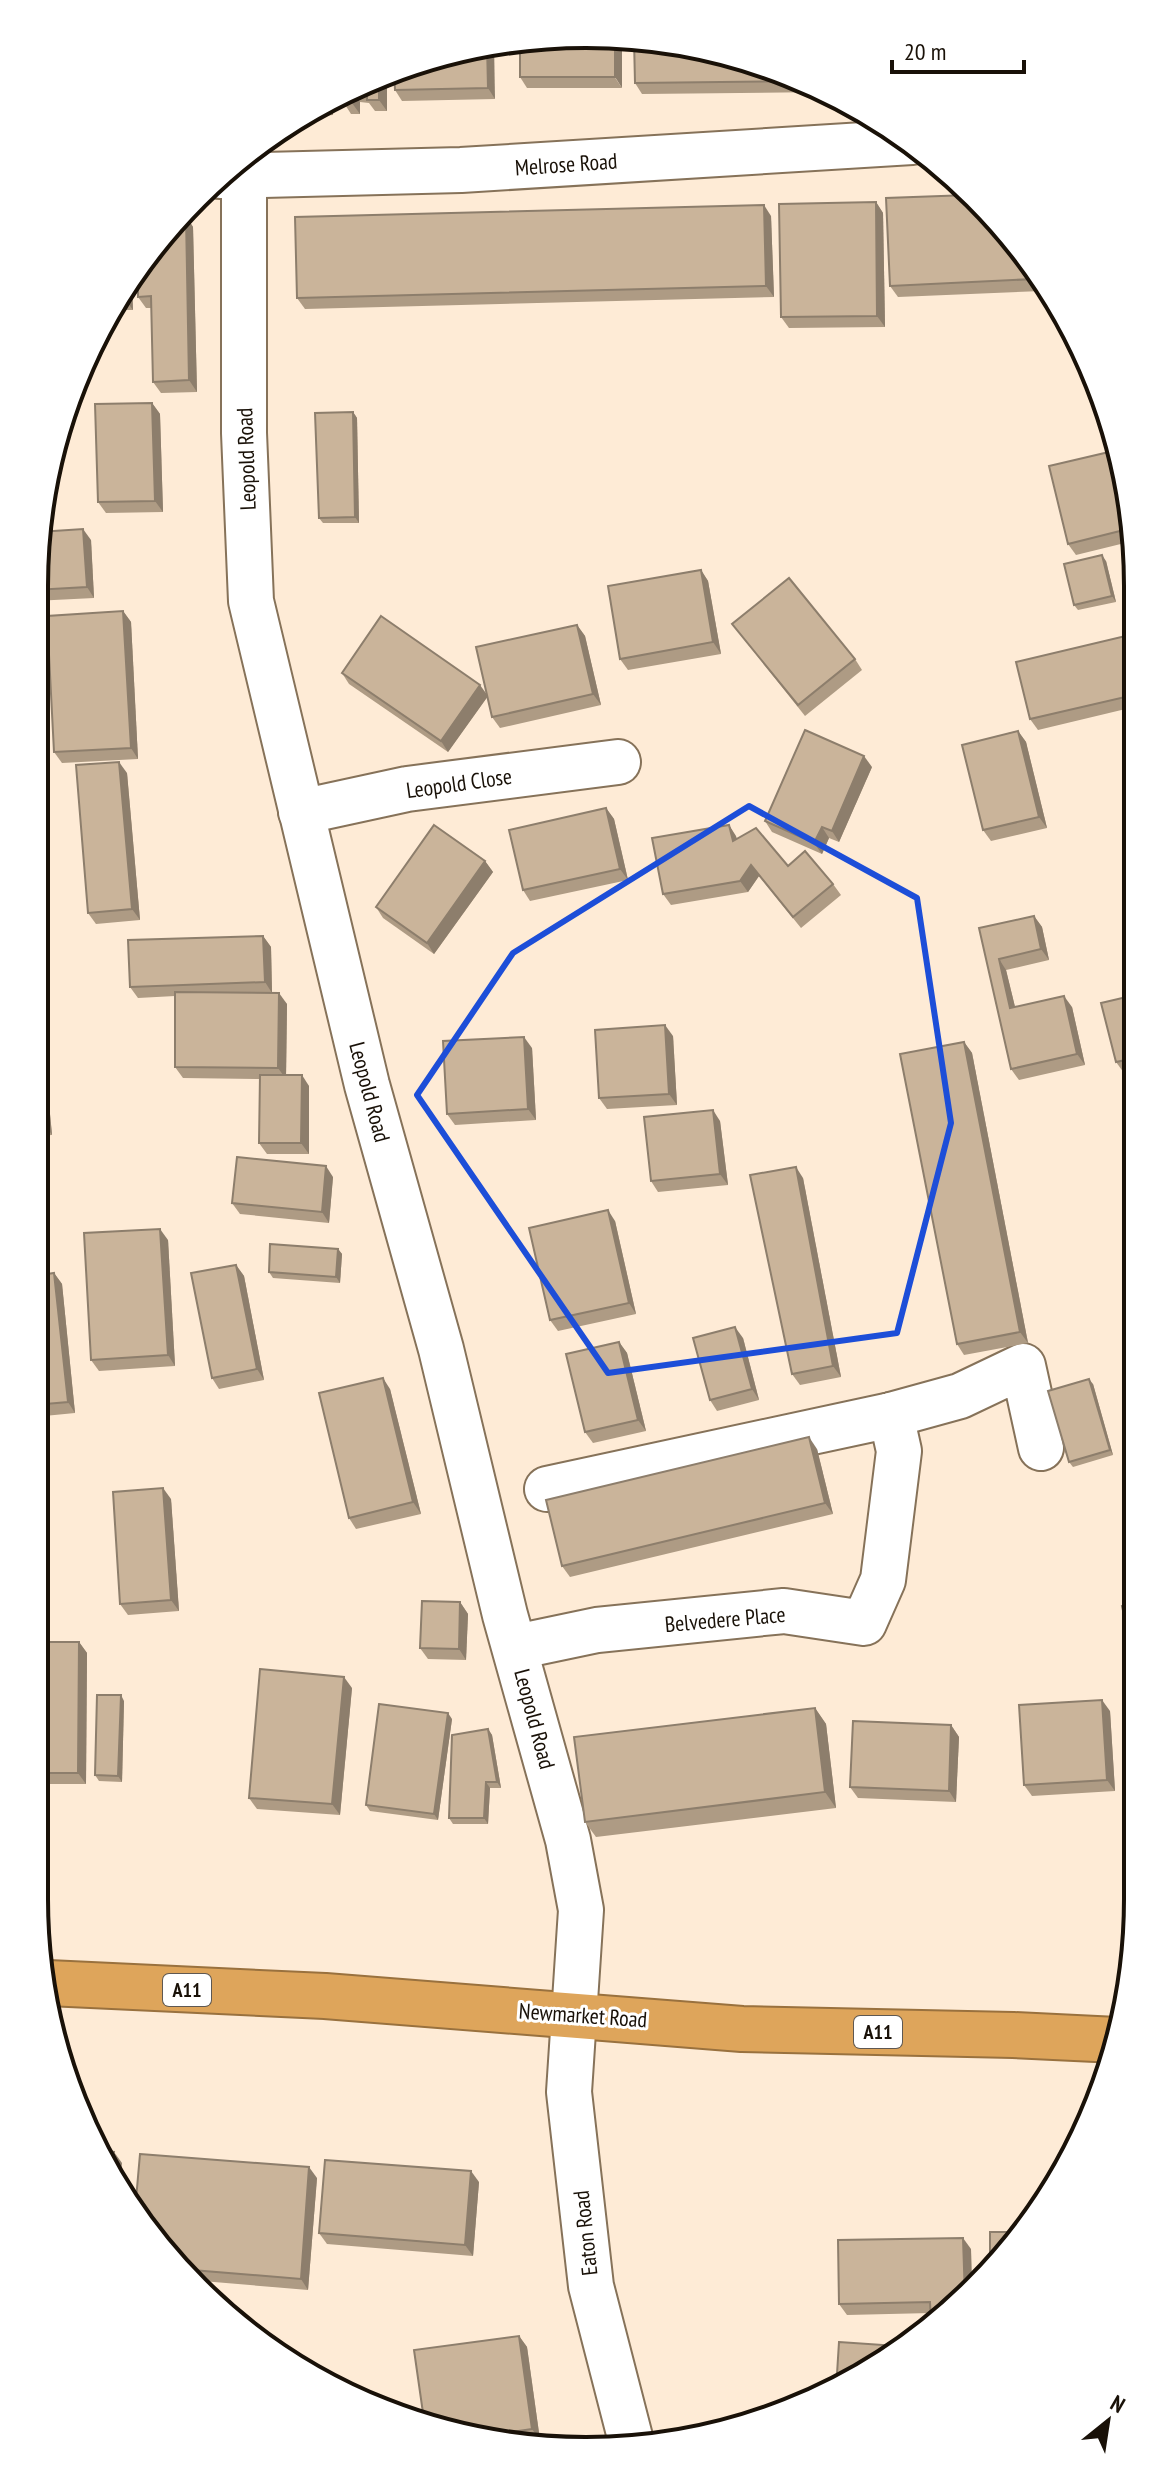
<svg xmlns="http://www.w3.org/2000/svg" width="1172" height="2485" font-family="'PT Sans Narrow',sans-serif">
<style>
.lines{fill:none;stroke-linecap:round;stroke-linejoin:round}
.minor-casing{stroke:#867259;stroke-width:48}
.highway-casing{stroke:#99713e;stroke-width:48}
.minor{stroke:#fff;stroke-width:44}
.highway{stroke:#dea55b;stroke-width:44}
.wall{fill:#ae9b84}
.shaded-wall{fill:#8d7e6c}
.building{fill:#cab49a;stroke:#8d7e6c;stroke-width:2}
.marked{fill:none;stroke:#1d4ed8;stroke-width:6;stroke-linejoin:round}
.labels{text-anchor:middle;stroke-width:6;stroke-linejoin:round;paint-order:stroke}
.shield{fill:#fff;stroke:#5e5852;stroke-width:2}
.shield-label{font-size:20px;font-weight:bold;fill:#191108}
.street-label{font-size:22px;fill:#191108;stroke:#fff}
.rim{fill:none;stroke:#191108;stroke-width:4}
</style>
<rect width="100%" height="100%" fill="#feebd6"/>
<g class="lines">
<g class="minor-casing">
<g id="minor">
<path d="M244,156V433L251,601L367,1085L441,1349L505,1615L568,1840L581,1910L569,2092L591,2286L632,2445"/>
<path d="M220,176L461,170L912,142"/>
<path d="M301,812L407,789L618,762"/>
<path d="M547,1489L891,1415L960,1396L1023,1366L1041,1448"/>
<path d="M516,1647L597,1630L784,1611L864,1623L883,1580L899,1451L891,1415"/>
</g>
</g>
<g class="highway-casing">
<path id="highway" d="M48,1983L325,1996L742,2029L1013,2035L1117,2040"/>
</g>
<use href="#minor" class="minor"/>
<use href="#highway" class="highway"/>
</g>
<g class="wall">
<path d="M586,34L622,88H527L520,77Z"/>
<path d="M479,45L495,99L402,101L395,90Z"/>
<path d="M387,72V111H375L369,103L360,102V114H351L344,103L333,102V115L321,116L316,108L375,76Z"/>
<path d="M798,76L825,92L642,94L635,83Z"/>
<path d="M876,202L883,213L885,327L789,328L781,317Z"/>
<path d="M179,216H186L193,227L197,392L161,393L153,382L152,308H146L138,297V286H132L133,310H111L127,279Z"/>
<path d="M771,216L774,297L305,309L297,298Z"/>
<path d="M1024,250L1042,280V291L898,297L890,286Z"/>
<path d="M152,403L160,414L163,512L106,513L98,502Z"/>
<path d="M353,412L357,418L359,523H323L319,518Z"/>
<path d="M1117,463L1133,529V541L1076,555L1068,544Z"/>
<path d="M91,540L94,598L34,601V586Z"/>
<path d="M1106,561L1116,602L1078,610L1074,605Z"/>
<path d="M701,570L708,581L721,654L628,670L620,659Z"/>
<path d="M123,611L131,622L138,759L62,763L54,752Z"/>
<path d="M732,624L855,659L862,670L805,716Z"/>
<path d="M577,625L585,636L601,705L500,728L492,717Z"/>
<path d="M1134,634V707L1038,730L1030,719Z"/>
<path d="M342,673L488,696L448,752L349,684Z"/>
<path d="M1018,731L1026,742L1047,828L991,841L983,830Z"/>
<path d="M872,767L839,842L829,838L822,854L772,832L765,821Z"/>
<path d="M127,773L140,920L96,924L88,913Z"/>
<path d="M606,808L614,819L628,880L530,901L523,890Z"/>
<path d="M729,825L737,839L788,866L833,884L841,895L801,928L759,876L748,892L671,905L663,894Z"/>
<path d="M485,861L493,872L434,954L383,918L376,907Z"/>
<path d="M1034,916L1042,927L1049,960L1006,970L1015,1007H1072L1085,1065L1019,1080L1011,1069L979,928Z"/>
<path d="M263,936L271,947L272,993L287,1004L286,1075L309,1086V1154H267L259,1143L260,1079L183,1078L175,1067V996L138,998L130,987Z"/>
<path d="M1135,995V1070L1124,1073L1116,1062Z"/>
<path d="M34,1002L40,1010L52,1135L34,1136Z"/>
<path d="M673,1036L677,1105L607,1109L599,1098Z"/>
<path d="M964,1042L972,1053L1028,1343L964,1355L957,1344Z"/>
<path d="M532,1048L536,1120L455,1125L447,1114Z"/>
<path d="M720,1121L728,1185L658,1192L651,1181Z"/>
<path d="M333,1177L329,1223L240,1214L232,1203Z"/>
<path d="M803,1178L841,1377L800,1385L792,1374Z"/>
<path d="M615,1221L636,1314L558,1331L550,1320Z"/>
<path d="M168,1240L175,1366L99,1371L91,1360Z"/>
<path d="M338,1249L342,1254L340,1283L273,1278L269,1272Z"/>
<path d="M236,1265L244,1276L264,1380L219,1389L212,1378Z"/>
<path d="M54,1273L62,1284L75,1413L34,1417V1276Z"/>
<path d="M743,1338L759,1400L717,1411L710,1400Z"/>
<path d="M619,1342L627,1353L646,1431L593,1443L585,1432Z"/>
<path d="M1093,1384L1113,1455L1073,1467L1069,1462Z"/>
<path d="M390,1389L421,1514L356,1529L349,1518Z"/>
<path d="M817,1449L833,1514L570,1577L562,1566Z"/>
<path d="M171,1499L179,1611L128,1615L120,1604Z"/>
<path d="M460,1602L468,1614L466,1660L428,1659L420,1648Z"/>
<path d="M79,1642L87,1653L86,1784H34V1695H45Z"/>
<path d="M352,1688L340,1815L257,1809L249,1798Z"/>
<path d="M124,1701L122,1782L99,1781L95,1775Z"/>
<path d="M815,1708L826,1724L836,1808L596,1837L585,1822Z"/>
<path d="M1110,1711L1115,1791L1032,1796L1024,1785Z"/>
<path d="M452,1719L438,1820L370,1811L366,1805Z"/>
<path d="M951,1725L959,1737L956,1802L858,1798L850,1787Z"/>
<path d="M488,1729L492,1735L501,1788H490L488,1824H453L449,1818Z"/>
<path d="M317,2178L308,2290L190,2280L148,2235Z"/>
<path d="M479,2182L473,2256L327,2244L319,2233Z"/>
<path d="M971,2249L972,2292L931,2322V2313L847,2315L839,2304Z"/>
<path d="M519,2336L527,2347L540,2440L529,2442L478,2440L424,2420Z"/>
</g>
<g class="shaded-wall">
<path d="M615,37L622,38V88L615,77Z"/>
<path d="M494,43L495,99L488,88L487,44Z"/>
<path d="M387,72V111L379,100V75Z"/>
<path d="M352,91L360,102V114L352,103Z"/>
<path d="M331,99L333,102V115L325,104V102Z"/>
<path d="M876,202L883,213L885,327L877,316Z"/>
<path d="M764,205L771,216L774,297L766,286Z"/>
<path d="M186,216L193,227L197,392L189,380Z"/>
<path d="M1034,267L1042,280V291L1034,279Z"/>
<path d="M127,279L132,286L133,310L125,299V284Z"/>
<path d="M152,403L160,414L163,512L155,501Z"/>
<path d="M353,412L357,418L359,523L355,517Z"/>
<path d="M1109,452L1117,463L1133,529V537L1128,529Z"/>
<path d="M83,529L91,540L94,598L87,587Z"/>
<path d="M1102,555L1106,561L1116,602L1112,596Z"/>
<path d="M701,570L708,581L721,654L713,642Z"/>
<path d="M123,611L131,622L138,759L131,748Z"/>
<path d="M577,625L585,636L601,705L593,694Z"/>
<path d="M480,685L488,696L448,752L441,741Z"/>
<path d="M1018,731L1026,742L1047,828L1039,817Z"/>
<path d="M864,756L872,767L839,842L832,831Z"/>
<path d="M119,762L127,773L140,920L132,909Z"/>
<path d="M606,808L614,819L628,880L620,869Z"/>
<path d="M729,825L736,836L741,852L733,841Z"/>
<path d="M822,827L829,838L822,854L814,843Z"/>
<path d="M485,861L493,872L434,954L427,943Z"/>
<path d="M751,865L759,876L748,892L740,881Z"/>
<path d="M1034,916L1042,927L1049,960L1041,949Z"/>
<path d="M263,936L271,947L272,993L265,982Z"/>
<path d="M999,959L1006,970L1018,1019L1010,1008Z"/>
<path d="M279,993L287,1004L286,1079L278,1068Z"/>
<path d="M1064,996L1072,1007L1085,1065L1077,1054Z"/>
<path d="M34,1002L40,1010L52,1135L44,1123L34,1019Z"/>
<path d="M665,1025L673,1036L677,1105L669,1094Z"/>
<path d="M524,1037L532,1048L536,1120L528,1109Z"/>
<path d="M964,1042L972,1053L1028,1343L1020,1332Z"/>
<path d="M302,1075L309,1086V1154L301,1143Z"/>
<path d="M713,1110L720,1121L728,1185L720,1174Z"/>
<path d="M326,1166L333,1177L329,1223L322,1212Z"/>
<path d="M796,1167L803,1178L841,1377L833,1366Z"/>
<path d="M608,1210L615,1221L636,1314L629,1303Z"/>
<path d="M160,1229L168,1240L175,1366L168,1355Z"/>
<path d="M338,1249L342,1254L340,1283L336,1277Z"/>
<path d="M236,1265L244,1276L264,1380L257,1369Z"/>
<path d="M54,1273L62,1284L75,1413L68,1402Z"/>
<path d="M735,1327L743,1338L759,1400L752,1389Z"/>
<path d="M619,1342L627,1353L646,1431L638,1420Z"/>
<path d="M383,1378L390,1389L421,1514L413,1502Z"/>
<path d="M1089,1379L1093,1384L1113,1455L1110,1450Z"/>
<path d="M809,1437L817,1449L833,1514L825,1503Z"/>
<path d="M163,1488L171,1499L179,1611L171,1600Z"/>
<path d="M460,1602L468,1614L466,1660L459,1649Z"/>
<path d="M79,1642L87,1653L86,1784L78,1773Z"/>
<path d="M344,1677L352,1688L340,1815L332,1804Z"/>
<path d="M121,1695L124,1701L122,1782L118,1776Z"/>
<path d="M1102,1700L1110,1711L1115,1791L1107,1780Z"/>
<path d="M815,1708L826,1724L836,1808L825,1792Z"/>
<path d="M448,1713L452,1719L438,1820L434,1814Z"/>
<path d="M951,1725L959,1737L956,1802L949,1791Z"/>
<path d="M488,1729L492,1735L501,1788L497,1782Z"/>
<path d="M486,1782L490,1788L488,1824L484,1818Z"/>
<path d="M114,2152L122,2163L120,2182L112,2168Z"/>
<path d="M309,2167L317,2178L308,2290L301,2279Z"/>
<path d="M471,2171L479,2182L473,2256L465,2245Z"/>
<path d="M963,2238L971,2249L972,2292L965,2298Z"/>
<path d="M519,2336L527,2347L540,2440L532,2429Z"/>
</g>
<g class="building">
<path d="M586,34L615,37V77H520V41Z"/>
<path d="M634,39L694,45L798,76L806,81L635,83Z"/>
<path d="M487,44L488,88L395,90L394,70L479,45Z"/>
<path d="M379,75V100H367V92L352,91V103H344V93Z"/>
<path d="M969,195L1024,250L1034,267V279L890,286L886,198Z"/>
<path d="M876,202L877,316L781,317L779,204Z"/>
<path d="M764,205L766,286L297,298L295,217Z"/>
<path d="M179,216H186L189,380L153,382L151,296L138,297V275H130Z"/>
<path d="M125,284V299H117Z"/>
<path d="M152,403L155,501L98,502L95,404Z"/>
<path d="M353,412L355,517L319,518L315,413Z"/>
<path d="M1109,452L1128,529L1068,544L1049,466Z"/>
<path d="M83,529L87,587L34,590L39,532Z"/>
<path d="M1102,555L1112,596L1074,605L1064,564Z"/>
<path d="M701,570L713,642L620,659L608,586Z"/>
<path d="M789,578L855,659L798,705L732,624Z"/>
<path d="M123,611L131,748L54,752L47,616Z"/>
<path d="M381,616L480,685L441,741L342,673Z"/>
<path d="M577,625L593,694L492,717L476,647Z"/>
<path d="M1134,634V695L1030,719L1016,662Z"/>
<path d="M805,730L864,756L832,831L822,827L814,843L765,821Z"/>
<path d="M1018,731L1039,817L983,830L962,745Z"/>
<path d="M119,762L132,909L88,913L76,765Z"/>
<path d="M606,808L620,869L523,890L509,830Z"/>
<path d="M434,825L485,861L427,943L376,907Z"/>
<path d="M729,825L733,841L756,828L788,866L805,851L833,884L793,917L751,865L740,881L663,894L652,838Z"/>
<path d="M1034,916L1041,949L999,959L1010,1008L1064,996L1077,1054L1011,1069L979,928Z"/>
<path d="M263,936L265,982L130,987L128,940Z"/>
<path d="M175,992L279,993L278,1068L175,1067Z"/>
<path d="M1135,995V1058L1116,1062L1101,1003Z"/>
<path d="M34,1019L44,1123L34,1124Z"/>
<path d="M665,1025L669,1094L599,1098L595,1030Z"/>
<path d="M524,1037L528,1109L447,1114L443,1041Z"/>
<path d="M964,1042L1020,1332L957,1344L900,1054Z"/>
<path d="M260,1075H302L301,1143H259Z"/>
<path d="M713,1110L720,1174L651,1181L644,1117Z"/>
<path d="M237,1157L326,1166L322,1212L232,1203Z"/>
<path d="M796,1167L833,1366L792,1374L750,1175Z"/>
<path d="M608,1210L629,1303L550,1320L529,1228Z"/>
<path d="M160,1229L168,1355L91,1360L84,1233Z"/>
<path d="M270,1244L338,1249L336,1277L269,1272Z"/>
<path d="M236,1265L257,1369L212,1378L191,1273Z"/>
<path d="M54,1273L68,1402L34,1405V1276Z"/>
<path d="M735,1327L752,1389L710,1400L693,1338Z"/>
<path d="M619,1342L638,1420L585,1432L566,1354Z"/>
<path d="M383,1378L413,1502L349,1518L319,1393Z"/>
<path d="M1089,1379L1110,1450L1069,1462L1048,1391Z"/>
<path d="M809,1437L825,1503L562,1566L546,1500Z"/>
<path d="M163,1488L171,1600L120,1604L113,1492Z"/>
<path d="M422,1601L460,1602L459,1649L420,1648Z"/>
<path d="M1137,1603V1677L1122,1606Z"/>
<path d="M45,1642H79L78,1773H34V1695H45Z"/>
<path d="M260,1669L344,1677L332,1804L249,1798Z"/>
<path d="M97,1695H121L118,1776L95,1775Z"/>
<path d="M1102,1700L1107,1780L1024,1785L1019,1705Z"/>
<path d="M379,1704L448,1713L434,1814L366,1805Z"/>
<path d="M815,1708L825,1792L585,1822L574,1737Z"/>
<path d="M853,1721L951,1725L949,1791L850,1787Z"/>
<path d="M488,1729L497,1782H486L484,1818H449L452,1735Z"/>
<path d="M103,2151L114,2152L112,2168Z"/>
<path d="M140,2154L309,2167L301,2279L180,2269L148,2235L135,2211Z"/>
<path d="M325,2160L471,2171L465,2245L319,2233Z"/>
<path d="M990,2232H1024L990,2272Z"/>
<path d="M963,2238L965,2298L931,2322L930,2302L839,2304L838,2240Z"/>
<path d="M519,2336L532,2429L472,2438L424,2420L414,2350Z"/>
<path d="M839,2342L898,2346L836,2390Z"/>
</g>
<path class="marked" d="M749,806L917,898L951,1123L897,1333L608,1373L417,1095L513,953Z"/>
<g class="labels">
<g class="shield">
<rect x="163" y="1974" width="48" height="32" rx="6"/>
<rect x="854" y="2016" width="48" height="32" rx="6"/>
</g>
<g class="shield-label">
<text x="187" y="1997">A11</text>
<text x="878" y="2039">A11</text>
</g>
<g class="street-label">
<text transform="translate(566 164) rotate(-4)" y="8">Melrose Road</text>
<text transform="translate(246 459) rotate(-92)" y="8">Leopold Road</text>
<text transform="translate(459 783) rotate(-8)" y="8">Leopold Close</text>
<text transform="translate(370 1092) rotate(75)" y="8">Leopold Road</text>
<text transform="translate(725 1619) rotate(-5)" y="8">Belvedere Place</text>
<text transform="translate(535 1719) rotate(75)" y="8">Leopold Road</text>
<text transform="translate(583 2015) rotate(4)" y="8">Newmarket Road</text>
<text transform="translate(585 2233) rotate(-96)" y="8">Eaton Road</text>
</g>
</g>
<path d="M0 0H1172V2485H0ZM586 48H586A538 538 0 0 1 1124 586V1899A538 538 0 0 1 586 2437H586A538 538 0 0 1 48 1899V586A538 538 0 0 1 586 48Z" fill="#fff" fill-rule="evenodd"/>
<path class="rim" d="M586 48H586A538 538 0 0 1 1124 586V1899A538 538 0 0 1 586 2437H586A538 538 0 0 1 48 1899V586A538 538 0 0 1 586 48Z"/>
<g transform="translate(1108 2421) rotate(30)" stroke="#ffffff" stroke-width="6" paint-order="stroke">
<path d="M0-6L14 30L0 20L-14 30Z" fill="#191108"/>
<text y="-12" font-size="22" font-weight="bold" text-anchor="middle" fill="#191108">N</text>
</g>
<path d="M892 60v12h132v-12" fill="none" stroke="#191108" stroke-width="4"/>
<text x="904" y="60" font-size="24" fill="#191108" stroke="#ffffff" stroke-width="6" paint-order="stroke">20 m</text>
</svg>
